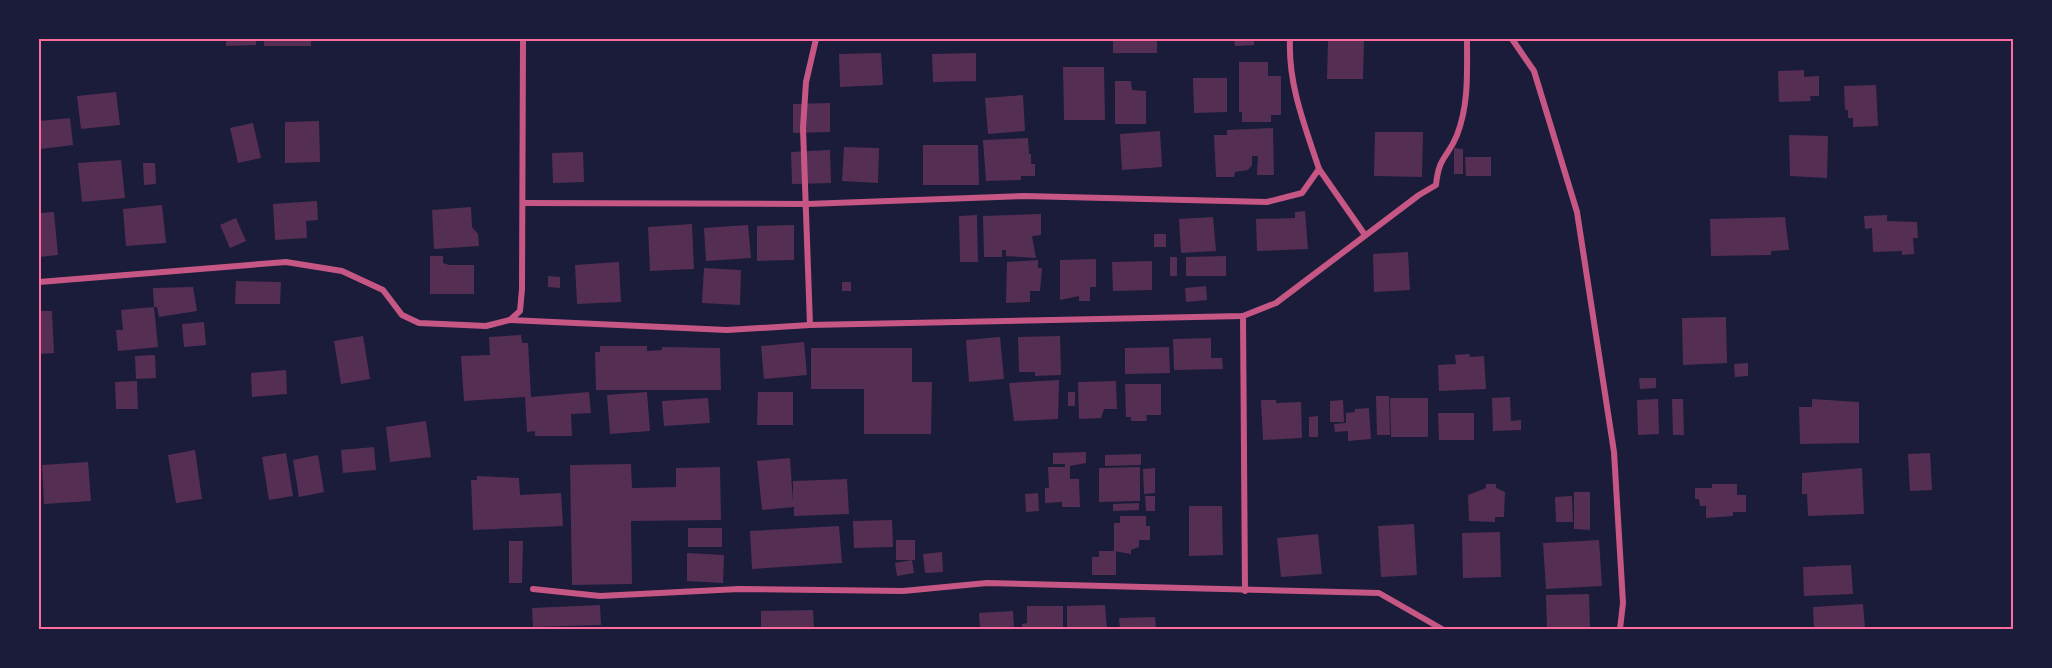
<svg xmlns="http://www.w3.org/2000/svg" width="2052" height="668" font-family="'Noto Sans',sans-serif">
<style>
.building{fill:#542f53}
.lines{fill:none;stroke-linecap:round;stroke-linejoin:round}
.minor{stroke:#c65784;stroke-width:6}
.neatline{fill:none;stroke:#ff6b9d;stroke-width:2}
</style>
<rect width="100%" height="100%" fill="#1b1b3a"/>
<g class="building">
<path d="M226,39H256V45L226,46Z"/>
<rect x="264" y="39" width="47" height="7"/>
<rect x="1113" y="39" width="44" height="14"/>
<path d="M1234,39H1254V45L1235,46Z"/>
<path d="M1328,41H1364L1363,79H1327Z"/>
<path d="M881,53L883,85L840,87L839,54Z"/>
<path d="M976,53V81L933,82L932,54Z"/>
<path d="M1239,62H1268V76H1281V115H1271V122H1242V112H1239Z"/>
<path d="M1063,67H1104L1105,120H1064Z"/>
<path d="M1804,70V77L1819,76V96H1810L1811,101L1779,102L1778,71Z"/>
<path d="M1193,78H1227V112L1194,113Z"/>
<path d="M1115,81H1131L1132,90L1146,91V124H1115Z"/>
<path d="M1876,85L1878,126L1853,127V118H1848V110H1845L1844,86Z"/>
<path d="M116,92L120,125L81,129L77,96Z"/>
<path d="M1023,95L1025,131L988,134L985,98Z"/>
<path d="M830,103V132L793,133V104Z"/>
<path d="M70,118L73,145L41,149L39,121Z"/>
<path d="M319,121L320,162L285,163V122Z"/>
<path d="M253,123L261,158L238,163L230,128Z"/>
<path d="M1273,128L1274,175H1257L1258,156H1252V165L1248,170L1235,172L1234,177H1216L1214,135H1227V130Z"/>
<path d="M1160,131L1162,167L1122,170L1120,134Z"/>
<path d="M1375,132H1423L1422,177L1374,176Z"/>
<path d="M1789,135L1828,136L1827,178L1790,176Z"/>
<path d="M1028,138L1029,154H1031V164H1035V176H1021V180L986,181L983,140Z"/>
<path d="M923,145H978L979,185H923Z"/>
<path d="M844,147L879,148L878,183L842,181Z"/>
<path d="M1454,148L1463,149V174H1454Z"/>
<path d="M830,150L831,183L792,184L791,152Z"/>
<path d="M583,152L584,182L553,183L552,153Z"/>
<path d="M1465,157H1491V176H1466Z"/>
<path d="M121,160L125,198L82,202L78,163Z"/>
<path d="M143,163H155L156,184L144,185Z"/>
<path d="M317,201L318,220L306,221L307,238L275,240L273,204Z"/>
<path d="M162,205L166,243L126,246L123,209Z"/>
<path d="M471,207L472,227L478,234L479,246L434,249L432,210Z"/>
<path d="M1305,211L1308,249L1257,251L1256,219L1295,218V212Z"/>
<path d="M54,212L58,255L39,257V213Z"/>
<path d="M1041,214V235L1032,236L1036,258L1006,256V250H1002V257H984L983,216Z"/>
<path d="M977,215L978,262H960L959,216Z"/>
<path d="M1887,215V221L1917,222L1918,238H1913L1914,254L1902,255V251L1873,252L1872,228L1865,229L1864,216Z"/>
<path d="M1213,217L1216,251L1181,253L1179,219Z"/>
<path d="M1785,217L1789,250L1771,251V255L1711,256L1710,219Z"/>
<path d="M236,218L246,241L230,248L220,225Z"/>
<path d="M692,224L694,269L650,271L648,227Z"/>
<path d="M748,225L751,258L706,261L704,228Z"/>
<path d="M794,225V260L757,261V226Z"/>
<rect x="1154" y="234" width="12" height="13"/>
<path d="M1408,252L1410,290L1374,292L1373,254Z"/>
<path d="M430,256H443V263L449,265H474V294H430Z"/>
<path d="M1226,256V276H1186V257Z"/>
<rect x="1170" y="257" width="7" height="19"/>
<path d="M1096,259V287H1090V301H1079V296L1060,300V260Z"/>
<path d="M1038,260V268H1042L1040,291H1030V302L1006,303L1007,262Z"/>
<path d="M1152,261V290L1113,291L1112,262Z"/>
<path d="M619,262L621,302L577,304L575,265Z"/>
<path d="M704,268L741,270L740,305L702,303Z"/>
<path d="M548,276L560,277V288L548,287Z"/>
<path d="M236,281L281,282L280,304H235Z"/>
<rect x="842" y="282" width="9" height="9"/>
<path d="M1206,286L1207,300L1186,302L1185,288Z"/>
<path d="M193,287L197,311L159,317L157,307H154L158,347L118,351L116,330H123L121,310L154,307L153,288Z"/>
<path d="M39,311H52L54,353L39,354Z"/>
<path d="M1726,317L1727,363L1683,365L1682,318Z"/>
<path d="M204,322L206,345L184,347L182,324Z"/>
<path d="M521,335L522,343H528L531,397L589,392L591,413L571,414L572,436H535V431L527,432L525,397L464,401L461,356L490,355L489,337Z"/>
<path d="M363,336L370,379L341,384L334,341Z"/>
<path d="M1060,336L1061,375L1035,376V372H1019L1018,337Z"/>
<path d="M1000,337L1004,379L969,382L966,340Z"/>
<path d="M1211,338V358H1222L1223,369L1174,370L1173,339Z"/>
<path d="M804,342L807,375L764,379L761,346Z"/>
<path d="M600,346H647V351L662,350V347L720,348L721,390H596L595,352H600Z"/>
<path d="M1169,347L1170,373L1125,374V348Z"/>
<path d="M811,348H912V382H932L931,434H864V389H811Z"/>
<path d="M1469,354L1470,357L1484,356L1486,389L1439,391L1438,365L1456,364L1455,355Z"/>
<path d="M155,355L156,378L136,379L135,356Z"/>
<path d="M1748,363V376L1735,377L1734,364Z"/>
<path d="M286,370L287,394L252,397L251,373Z"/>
<path d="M1639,378H1656V388L1640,389Z"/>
<path d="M1059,380L1058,419L1014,421L1009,383Z"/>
<path d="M137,381L138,409H116L115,382Z"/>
<path d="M1116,381L1117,409H1104L1101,418L1079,419L1078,382Z"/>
<path d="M1125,384H1161V415H1146L1147,421H1131V417H1126Z"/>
<path d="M647,392L650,431L610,434L607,395Z"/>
<path d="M758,392H793V425H757Z"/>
<rect x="1068" y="392" width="7" height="14"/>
<path d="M1376,396H1389L1390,435H1377Z"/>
<path d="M1510,397L1511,421L1521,420V430L1493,431L1492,398Z"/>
<path d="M708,398L710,423L664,426L662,401Z"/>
<path d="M1390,398H1428V437H1391Z"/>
<path d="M1658,399L1659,434L1638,435L1637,400Z"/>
<path d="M1672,399H1683L1684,435H1673Z"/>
<path d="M1812,399L1859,402V443L1800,444L1799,407H1812Z"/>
<path d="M1261,400H1276V403L1301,402L1302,438L1263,440Z"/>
<path d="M1343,400L1344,422H1330V401Z"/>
<path d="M1369,408L1371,439L1348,441V431L1335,432L1334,424L1346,423V413L1355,412V409Z"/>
<path d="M1438,413H1474V440H1439Z"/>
<path d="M1318,416V437H1309V417Z"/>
<path d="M426,421L431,457L390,462L386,427Z"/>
<path d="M374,447L376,470L343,473L341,450Z"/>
<path d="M195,450L202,499L176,503L168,455Z"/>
<path d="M1086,452V463L1070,466V479H1079L1080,507H1062V502L1045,503V488H1049L1048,467H1065V464H1053V453Z"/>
<path d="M286,453L293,496L269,500L262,457Z"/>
<path d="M1930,453L1932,490L1910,491L1908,454Z"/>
<path d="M1141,454V465L1105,466V455Z"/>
<path d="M318,455L324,492L299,497L293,460Z"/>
<path d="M790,458L793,502V481L847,479L849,514L794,516V507L762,510L757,461Z"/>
<path d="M88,462L91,501L44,504L42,465Z"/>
<path d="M631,464L632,488L676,487V468L720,467L721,520L631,521L632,584L572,585L570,465Z"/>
<path d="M1140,467V501L1099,502V468Z"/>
<path d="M1155,468V493L1144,494L1143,469Z"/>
<path d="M1862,468L1864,514L1808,516L1807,494H1802V473Z"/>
<path d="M477,476L519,478L520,495L561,493L563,526L473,530L471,480H477Z"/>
<path d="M1486,484H1496V488L1505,492L1504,517H1495V522L1469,521L1468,495L1486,488Z"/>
<path d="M1712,484H1737V495H1746V512H1733V516L1706,518V506H1700L1699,499H1695V488H1712Z"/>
<path d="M1574,492H1590V530L1574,529Z"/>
<path d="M1038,493L1039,511L1026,512L1025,494Z"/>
<path d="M1145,496H1155V511H1146Z"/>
<path d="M1572,496L1573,522H1556L1555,497Z"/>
<path d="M1139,503V510L1113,511V504Z"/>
<path d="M1189,506H1222L1223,555L1189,556Z"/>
<path d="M1120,516H1146V526H1150V540H1139V547L1131,550V554L1114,551V523H1120Z"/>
<path d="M892,520L893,547L854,548L853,521Z"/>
<path d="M1414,524L1417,575L1381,577L1378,526Z"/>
<path d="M839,526L842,563L752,569L750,531Z"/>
<rect x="688" y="528" width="34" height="19"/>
<path d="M1500,532L1501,577L1463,578L1462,533Z"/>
<path d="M1318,534L1322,574L1281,577L1277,538Z"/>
<rect x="896" y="540" width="19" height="20"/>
<path d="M1599,540L1602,586L1546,589L1543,543Z"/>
<path d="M509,541H523L522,583H509Z"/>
<path d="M1099,551H1116V575H1092V557H1099Z"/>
<path d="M942,552L943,572L925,573L923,554Z"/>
<path d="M687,553L724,555L723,583L687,581Z"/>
<path d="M912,560L914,573L897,576L895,563Z"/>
<path d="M1851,565L1853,594L1804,596L1803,567Z"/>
<path d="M1589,594L1590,629H1547L1546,595Z"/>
<path d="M1863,604L1865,629H1814L1813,607Z"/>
<path d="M600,605L601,625L533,627L532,608Z"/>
<path d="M1105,605L1107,629H1067V606Z"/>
<path d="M1027,606H1063V629H1022V624L1027,623Z"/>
<path d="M813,610L814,629H761V611Z"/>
<path d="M1013,611L1014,629H980L979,613Z"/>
<path d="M1155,617L1156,629H1120L1119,618Z"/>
</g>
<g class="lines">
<g class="minor">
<path d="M1512,39L1534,71L1577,212L1614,452L1623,603L1620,629"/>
<path d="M1319,169L1365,235"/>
<path d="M523,203L807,204L1024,196L1267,202L1302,193L1319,169C1305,126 1288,85 1290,39"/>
<path d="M39,282L286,262L342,271L383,290L402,315L419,323L486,326L510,320L520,311L522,289L523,39"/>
<path d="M1243,316L1245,591"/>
<path d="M510,320L727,330L810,325L1243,316L1276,303L1419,195L1436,185C1439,155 1448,158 1457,135C1469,104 1467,72 1467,39"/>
<path d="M810,325L803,128L806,82L816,39"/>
<path d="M533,589L600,596L739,589L903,591L987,583L1379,593L1442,629"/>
</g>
</g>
<rect width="2052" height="668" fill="none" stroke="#1b1b3a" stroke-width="81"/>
<rect x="40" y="40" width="1972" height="588" class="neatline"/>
</svg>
